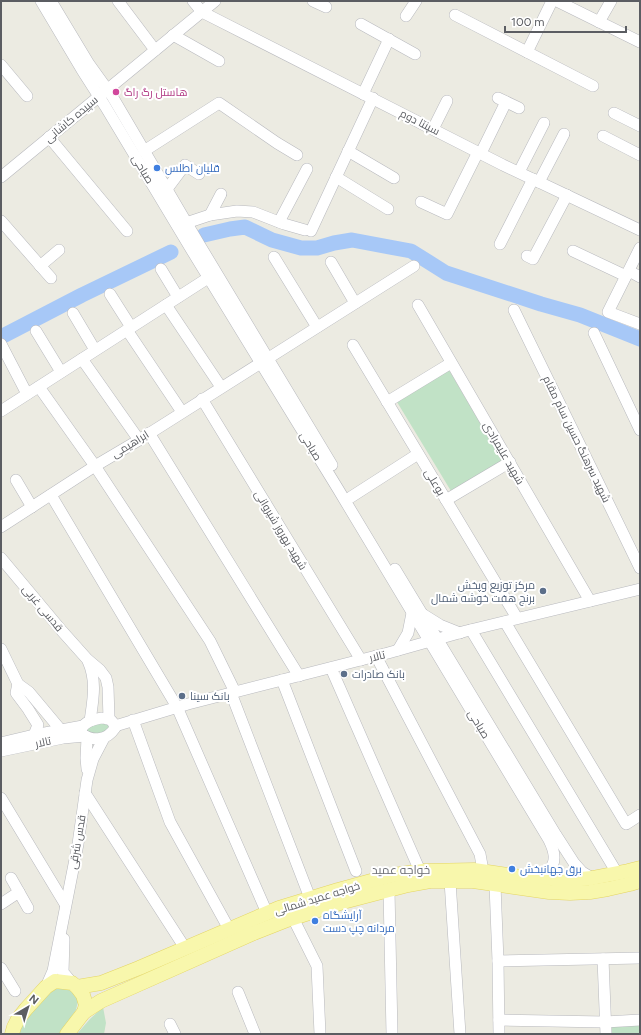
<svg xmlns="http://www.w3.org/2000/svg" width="641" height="1035" font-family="Figtree,Cairo,sans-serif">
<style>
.green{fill:#c1e2c6}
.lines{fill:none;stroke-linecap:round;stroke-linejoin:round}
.river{stroke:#a7c8f7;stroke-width:15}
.minor-casing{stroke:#b8b9be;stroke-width:12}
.major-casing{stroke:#e4d563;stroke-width:15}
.minor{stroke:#fff;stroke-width:11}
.major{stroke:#f8f7ac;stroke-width:14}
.hotel-dot{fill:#d1479c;stroke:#fff;stroke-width:1.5}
.shop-dot{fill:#3f7fe0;stroke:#fff;stroke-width:1.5}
.service-dot{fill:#5c6f8a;stroke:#fff;stroke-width:1.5}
.labels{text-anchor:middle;stroke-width:4;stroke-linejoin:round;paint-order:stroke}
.hotel-label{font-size:11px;fill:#b23c85;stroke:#fff;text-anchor:start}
.street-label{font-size:11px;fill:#5b5d62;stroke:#fff}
.shop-label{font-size:11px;fill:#366cbe;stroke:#fff;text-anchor:start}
.service-label{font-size:11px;fill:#4e5e75;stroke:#fff;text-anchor:start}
.neighbourhood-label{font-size:12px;fill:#6c6e74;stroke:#fff}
</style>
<rect width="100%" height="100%" fill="#ecebe2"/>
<g class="green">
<path d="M449,370L503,462L451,491L397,402Z"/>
<path d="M96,723L110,724V731L101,735L87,732L86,727Z"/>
<path d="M58,987H66L74,992L78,1001L76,1010L61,1032L58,1034H19L21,1025L48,994Z"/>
<path d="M103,1007L106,1023L104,1034H77L90,1019Z"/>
<path d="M640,1024V1034H612V1026Z"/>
</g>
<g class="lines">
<g class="river">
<path d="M204,235L230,229L245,227L272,240L301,248H317L334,243L352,240L411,251L446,273L541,304L580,315L640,339"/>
<path d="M1,337L82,295L171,252"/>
</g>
<g class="minor-casing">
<g id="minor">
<path d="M41,1L82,70L105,106L194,254L338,489L549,840C554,850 558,862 548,871C544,874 537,874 532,875"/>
<path d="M51,1L89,64L112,96L199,244L332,465"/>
<path d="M118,1L155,50"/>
<path d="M193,1L202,12L503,165L640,230"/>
<path d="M313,1L326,7"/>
<path d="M557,1L640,42"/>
<path d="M455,15L593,86"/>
<path d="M406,16L416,1"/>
<path d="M599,22L611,1"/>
<path d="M361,24L415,54"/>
<path d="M173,35L219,61"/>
<path d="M527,52L552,1"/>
<path d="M1,65L27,96"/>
<path d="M363,94L389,39"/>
<path d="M498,98L519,108"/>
<path d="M614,113L640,126"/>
<path d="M433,129L447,101"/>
<path d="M603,136L640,155"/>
<path d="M49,137L127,231"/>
<path d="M144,151L219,103L277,143L297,155"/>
<path d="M348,151L394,178"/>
<path d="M481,153L506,102"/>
<path d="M519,172L544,123"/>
<path d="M1,177L215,1"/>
<path d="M336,177L388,209"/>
<path d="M539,182L564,134"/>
<path d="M167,189L185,165L199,174"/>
<path d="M421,202L447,214L478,152"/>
<path d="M210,215L221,194"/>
<path d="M1,221L51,278"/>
<path d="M279,222L307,169"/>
<path d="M186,223L210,215L237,211L253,212L284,224L305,230"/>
<path d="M311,231L373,98"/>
<path d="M500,244L533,179"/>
<path d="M640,248L608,312L640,324"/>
<path d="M573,251L626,276"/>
<path d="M527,256L533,259L567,195"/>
<path d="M274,257L317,327"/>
<path d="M331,262L355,303"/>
<path d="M40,266L59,250"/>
<path d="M161,269L178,297"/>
<path d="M629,271L640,277"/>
<path d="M110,294L131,327"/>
<path d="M166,305L221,387"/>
<path d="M418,305L590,601"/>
<path d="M514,310L640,568"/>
<path d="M73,313L95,350"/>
<path d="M127,330L182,412"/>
<path d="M36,331L61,372"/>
<path d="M594,333L640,430"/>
<path d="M1,344L27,394"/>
<path d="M353,345L517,618"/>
<path d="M82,359L139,440"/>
<path d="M39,387L95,466L210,641L235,692"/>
<path d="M202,399L361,660"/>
<path d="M387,402L451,363"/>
<path d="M1,411L208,278"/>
<path d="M149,433L299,676"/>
<path d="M16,480L32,507"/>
<path d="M51,495L177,707L267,913"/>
<path d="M351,497L418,454"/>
<path d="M446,500L510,462"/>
<path d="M1,527L95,466L139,440L414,266"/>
<path d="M1,558L62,631L87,659L100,670L106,678L108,687L109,719"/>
<path d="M395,569L556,835L574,863L582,872L592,878"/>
<path d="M424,615L440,625L460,633"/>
<path d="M505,622L626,824L640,815"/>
<path d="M471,630L617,873"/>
<path d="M1,649L18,684L29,692L60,729"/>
<path d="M398,650L408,633L412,613"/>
<path d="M376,656L480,854L483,871"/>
<path d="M88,661C97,681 93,700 90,721"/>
<path d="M331,668L420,871"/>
<path d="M282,680L356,871"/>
<path d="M18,684L16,693L28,709L38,725L34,735"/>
<path d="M231,693L310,898"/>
<path d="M101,718C109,719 113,719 115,728C107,740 94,742 82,734L81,729C86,721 92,720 101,718Z"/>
<path d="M133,720L170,822L229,929"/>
<path d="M115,726L188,704L388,653L466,631L640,589"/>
<path d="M1,743L34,735L83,726"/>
<path d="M1,751L63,738L85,736"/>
<path d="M87,769L86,758L87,738"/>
<path d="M85,793L185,948"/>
<path d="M1,798L65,904"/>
<path d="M11,878L28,908"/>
<path d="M450,881L460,1034"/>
<path d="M495,885L498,961L499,1034"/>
<path d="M389,890L392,1034"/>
<path d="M1,904L19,892"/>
<path d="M296,924L317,966L320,1034"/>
<path d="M64,939L63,972L72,983"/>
<path d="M603,959L606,1034"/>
<path d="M498,961L640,958"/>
<path d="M1,968L15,991"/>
<path d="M46,987L53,971L78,844L87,780L93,759L104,738"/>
<path d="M238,992L255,1034"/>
<path d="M499,1020L605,1022L640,1020"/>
<path d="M170,1024L175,1034"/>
</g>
</g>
<g class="major-casing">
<g id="major">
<path d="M77,987L101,983L139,968L279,908L338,890L393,875L423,871L474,870L521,877L570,880L592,878L628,871L640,868"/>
<path d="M84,1012L101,1001L254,933L287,920L343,902L408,885L430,881H473L549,892L570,893L590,892L608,889L630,884L640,881"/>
<path d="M12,1034L14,1027L18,1019L26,1009L46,987L55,981L72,983L77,987L83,995L86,1005L84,1012L67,1034"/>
</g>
</g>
<use href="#minor" class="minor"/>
<use href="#major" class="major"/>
</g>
<circle class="hotel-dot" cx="116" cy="92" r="4"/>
<g class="shop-dot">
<circle cx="157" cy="168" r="4"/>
<circle cx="512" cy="869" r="4"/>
<circle cx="315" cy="921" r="4"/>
</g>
<g class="service-dot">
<circle cx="543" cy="591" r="4"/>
<circle cx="344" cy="674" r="4"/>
<circle cx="182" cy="696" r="4"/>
</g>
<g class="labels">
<g class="hotel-label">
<text x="124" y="96">هاستل رگ راگ</text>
</g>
<g class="street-label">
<text transform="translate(71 119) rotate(-40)" y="4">سپیده کاشانی</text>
<text transform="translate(420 122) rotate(27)" y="4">سپنتا دوم</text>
<text transform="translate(143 169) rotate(59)" y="4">صباحی</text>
<text transform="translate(577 439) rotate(64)" y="4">شهید سرهنگ حسین سام مقام</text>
<text transform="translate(130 444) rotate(-32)" y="4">ابراهیمی</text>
<text transform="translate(311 446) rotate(59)" y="4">صباحی</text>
<text transform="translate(504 453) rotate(60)" y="4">شهید علیمرادی</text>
<text transform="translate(435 482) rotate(59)" y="4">بوعلی</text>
<text transform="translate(281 530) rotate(59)" y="4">شهید بهروز شیروانی</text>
<text transform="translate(43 608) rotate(50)" y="4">قدسی غربی</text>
<text transform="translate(377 656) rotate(-14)" y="4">تالار</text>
<text transform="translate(479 724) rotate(59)" y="4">صباحی</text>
<text transform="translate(43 742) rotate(-12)" y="4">تالار</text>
<text transform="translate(77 842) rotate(-80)" y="4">قدس شرقی</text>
<text transform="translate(317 898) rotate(-17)" y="4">خواجه عمید شمالی</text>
</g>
<g class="shop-label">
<text x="165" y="172">قلیان اطلس</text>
<text x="520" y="873">برق جهانبخش</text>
<text x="323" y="919">آرایشگاه<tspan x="323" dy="13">مردانه چپ دست</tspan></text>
</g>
<g class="service-label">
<text x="535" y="589" text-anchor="end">مرکز توزیع وپخش<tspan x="535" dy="13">برنج هفت خوشه شمال</tspan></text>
<text x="352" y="678">بانک صادرات</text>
<text x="190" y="700">بانک سینا</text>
</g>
<g class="neighbourhood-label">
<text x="401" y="874">خواجه عمید</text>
</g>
</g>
<rect width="641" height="1035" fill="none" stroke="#5b5d62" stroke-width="4"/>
<g transform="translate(28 1007) rotate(38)" stroke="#ffffff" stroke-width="3" paint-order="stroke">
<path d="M0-3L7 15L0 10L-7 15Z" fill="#5b5d62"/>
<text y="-6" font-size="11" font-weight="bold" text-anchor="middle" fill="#5b5d62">N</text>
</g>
<path d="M505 26v6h121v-6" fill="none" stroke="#5b5d62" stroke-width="2"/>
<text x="511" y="26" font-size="12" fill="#5b5d62" stroke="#ffffff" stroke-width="3" paint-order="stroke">100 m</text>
</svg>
